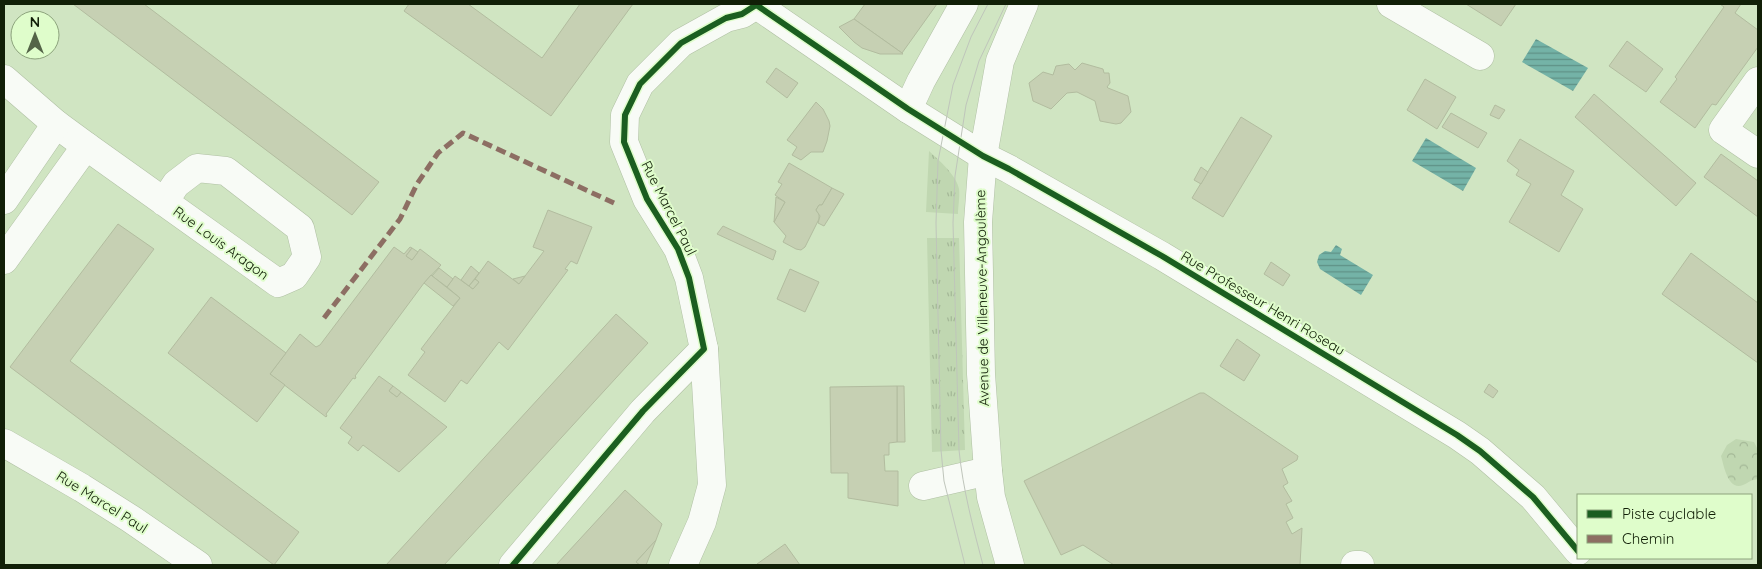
<svg xmlns="http://www.w3.org/2000/svg" width="1762" height="569" font-family="Quicksand,sans-serif">
<style>
.grass{fill:url(#grass-tufts)}
.park{fill:url(#park-crowns)}
.water{fill:url(#water-rules)}
.building{fill:#c6d0b3;stroke:#b2bc9f}
.lines{fill:none;stroke-linecap:round;stroke-linejoin:round}
.minor-casing{stroke:#b0c0a4;stroke-width:29}
.minor{stroke:#f8fbf6;stroke-width:28}
.tram{stroke:#bfc5bb;stroke-width:1}
.quiet{stroke:#8d6e63;stroke-width:5;stroke-dasharray:10 5;stroke-linecap:butt}
.cycleway-casing{stroke:#dffdcb;stroke-width:9}
.cycleway{stroke:#1b5e20;stroke-width:6}
.labels{text-anchor:middle;stroke-width:4;stroke-linejoin:round;paint-order:stroke}
.street-label{font-size:14px;fill:#111f07;stroke:#dffdcb}
</style>
<defs>
<pattern id="grass-tufts" width="24" height="20" patternUnits="userSpaceOnUse" patternTransform="scale(1.25)"><rect width="24" height="20" fill="#c0d7b1"/><path d="M3 7l-1-3M5 7V3M7 7l1-3M15 17l-1-3M17 17v-4M19 17l1-3" fill="none" stroke="#a4b897"/></pattern>
<pattern id="park-crowns" width="20" height="18" patternUnits="userSpaceOnUse" patternTransform="scale(1.25)"><rect width="20" height="18" fill="#c0d7b1"/><path d="M2 6a3 3 0 1 1 6 0M12 15a3 3 0 1 1 6 0" fill="none" stroke="#a4b897"/></pattern>
<pattern id="water-rules" width="6" height="5" patternUnits="userSpaceOnUse" patternTransform="scale(1.25)"><rect width="6" height="5" fill="#74b3a7"/><path d="M0 2.5h6" fill="none" stroke="#5e9186"/></pattern>
</defs>
<rect width="100%" height="100%" fill="#d0e5c2"/>
<g class="grass">
<path d="M929,151C939,160 957,176 959,189C960,197 958,207 958,214L926,212Z"/>
<path d="M927,238H959L965,450L932,452Z"/>
</g>
<path class="park" d="M1736,439L1754,442L1758,450V479C1750,480 1750,482 1743,485C1728,491 1724,466 1721,456L1727,445Z"/>
<g class="water">
<path d="M1536,39L1588,68L1573,91L1522,62Z"/>
<path d="M1426,138L1476,168L1463,191L1412,161Z"/>
<path d="M1336,245L1342,249L1340,255L1373,275L1361,295L1320,269L1317,262L1319,255L1325,251L1331,252Z"/>
</g>
<g class="building">
<path d="M73,4H144L379,182L352,215Z"/>
<path d="M409,4H468L542,58L580,4H633L551,116L404,11Z"/>
<path d="M865,4H937L902,53L854,19Z"/>
<path d="M1466,4H1516L1501,26Z"/>
<path d="M1720,4H1741L1735,13L1758,30V47L1716,105L1712,104L1695,128L1660,102L1677,79L1675,77L1724,7Z"/>
<path d="M854,19L902,53L903,54H880L862,48L854,42L839,27Z"/>
<path d="M1627,41L1663,69L1646,92L1609,66Z"/>
<path d="M1082,63L1103,69L1104,73H1109L1110,83L1107,87L1108,88L1128,96L1131,112L1121,123L1116,124L1100,121L1095,101L1077,92L1067,93L1051,109L1033,101L1029,83L1043,72L1053,75L1056,66L1069,64L1075,70Z"/>
<path d="M776,68L798,83L787,98L766,82Z"/>
<path d="M1425,79L1456,97L1437,129L1407,110Z"/>
<path d="M1594,94L1696,183L1676,206L1575,117Z"/>
<path d="M816,102L823,109L829,121L830,126L827,141L823,152H811L801,160L792,155L797,147L787,140Z"/>
<path d="M1495,105L1505,110L1499,119L1490,115Z"/>
<path d="M1451,113L1487,133L1478,148L1442,127Z"/>
<path d="M1241,117L1272,136L1223,217L1192,198Z"/>
<path d="M1520,139L1574,171L1561,195L1583,209L1559,252L1509,222L1531,184L1516,175L1519,170L1507,161Z"/>
<path d="M1721,154L1758,181V217L1704,177Z"/>
<path d="M789,163L832,188L822,205H819L816,210L819,214V219L805,247L801,250L796,249L783,242L786,236L774,222L785,202L775,195L782,184L778,182Z"/>
<path d="M1201,167L1208,172L1201,184L1194,180Z"/>
<path d="M832,188L844,194L824,226L818,223L820,216L816,210L819,205H822Z"/>
<path d="M776,197L785,202L774,222Z"/>
<path d="M548,210L592,227L577,264L571,261L565,269L568,270L508,350L499,342L467,384L461,380L445,402L408,375L425,352L421,349L460,298L447,287L455,276L473,289L479,282L475,279L488,261L519,284L544,251L533,247Z"/>
<path d="M118,224L154,249L70,361L299,532L274,565L10,367Z"/>
<path d="M723,226L776,251L773,260L717,234Z"/>
<path d="M394,247L404,254L410,247L412,248L406,256L412,260L420,249L441,265L424,283L355,376L356,377L355,379L353,378L326,414L327,416L326,417L270,374L300,334L316,347L320,345Z"/>
<path d="M412,248L418,252L412,260L406,256Z"/>
<path d="M1691,253L1758,303V363L1662,294Z"/>
<path d="M1271,262L1290,275L1283,286L1264,274Z"/>
<path d="M471,266L479,273L469,286L461,280Z"/>
<path d="M439,268L453,279L447,287L432,276Z"/>
<path d="M790,269L819,282L805,312L777,299Z"/>
<path d="M431,275L460,298L453,306L424,283Z"/>
<path d="M525,276L519,284L513,279Z"/>
<path d="M475,279L479,282L473,289L469,286Z"/>
<path d="M211,297L286,353L270,374L285,385L257,422L168,353Z"/>
<path d="M616,314L648,343L518,485L444,565H386Z"/>
<path d="M1237,339L1260,355L1244,381L1220,366Z"/>
<path d="M379,376L393,386L389,391L397,397L401,392L447,427L399,472L363,445L358,451L348,443L352,437L340,428Z"/>
<path d="M1489,384L1498,391L1493,398L1484,392Z"/>
<path d="M393,386L401,392L397,397L389,391Z"/>
<path d="M897,386H904L905,442H897Z"/>
<path d="M897,386V442L889,443V455H884L885,471H898V506L848,498V473H831L830,387Z"/>
<path d="M1200,393H1204L1298,456L1297,460L1282,469L1288,483L1283,486L1292,501L1286,504L1293,518L1286,522L1292,534L1302,528L1300,565H1114L1083,545L1061,555L1024,481Z"/>
<path d="M625,490L662,524L656,540L636,562L640,565H556Z"/>
<path d="M656,540L646,565H640L636,562Z"/>
<path d="M785,544L800,565H757V564Z"/>
</g>
<g class="lines">
<g class="minor-casing">
<g id="minor">
<path d="M755,4L908,109L983,156L1009,169L1162,256L1457,435L1480,451L1533,497L1578,551"/>
<path d="M1391,4L1480,56"/>
<path d="M4,79L56,124L86,146L278,283L294,276L307,257L300,228L226,171L197,168L176,184L164,202"/>
<path d="M1758,81L1723,130L1758,154"/>
<path d="M908,109L921,81L964,4"/>
<path d="M4,200L56,124"/>
<path d="M4,260L86,146"/>
<path d="M4,443L82,488L131,519L198,565"/>
<path d="M923,486L988,471"/>
<path d="M513,565L643,411L704,349L689,278L678,249L647,199L624,142L625,115L640,84L681,43L726,18L742,14L756,5"/>
<path d="M683,565L702,522L712,485L704,349"/>
<path d="M1010,565L991,497L988,471L981,374L978,222L983,156L1000,61L1024,4"/>
<path d="M1355,565H1360"/>
</g>
</g>
<use href="#minor" class="minor"/>
<g class="tram">
<path d="M965,565L944,481L941,450L936,223L938,161L953,85L971,37L988,4"/>
<path d="M983,565C973,527 963,490 959,450L953,223L955,176L966,105L979,61L1006,4"/>
</g>
<path class="quiet" d="M324,318L400,219L417,184L438,153L463,133L614,203"/>
<g class="cycleway-casing">
<g id="cycleway">
<path d="M755,4L908,109L983,156L1009,169L1162,256L1457,435L1480,451L1533,497L1578,551"/>
<path d="M513,565L643,411L704,349L689,278L678,249L647,199L624,142L625,115L640,84L681,43L726,18L742,14L756,5"/>
</g>
</g>
<use href="#cycleway" class="cycleway"/>
</g>
<g class="labels">
<g class="street-label">
<text transform="translate(669 208) rotate(63)" y="5">Rue Marcel Paul</text>
<text transform="translate(221 243) rotate(36)" y="5">Rue Louis Aragon</text>
<text transform="translate(982 298) rotate(-91)" y="5">Avenue de Villeneuve-Angoulème</text>
<text transform="translate(1263 303) rotate(31)" y="5">Rue Professeur Henri Roseau</text>
<text transform="translate(102 502) rotate(32)" y="5">Rue Marcel Paul</text>
</g>
</g>
<rect width="1762" height="569" fill="none" stroke="#111f07" stroke-width="10"/>
<rect x="1577" y="494" width="175" height="65" fill="#dffdcb" stroke="#8da47d"/>
<rect x="1587" y="510" width="25" height="8" fill="#1b5e20" stroke="#8da47d"/>
<text x="1622" y="519" font-size="15" fill="#111f07">Piste cyclable</text>
<rect x="1587" y="535" width="25" height="8" fill="#8d6e63" stroke="#8da47d"/>
<text x="1622" y="544" font-size="15" fill="#111f07">Chemin</text>
<g transform="translate(35 35)"><circle r="24" fill="#dffdcb" stroke="#8da47d"/>
<path d="M0-4L9 19L0 12L-9 19Z" fill="#546448"/>
<text y="-8" font-size="14" font-weight="bold" text-anchor="middle" fill="#111f07">N</text>
</g>
</svg>
